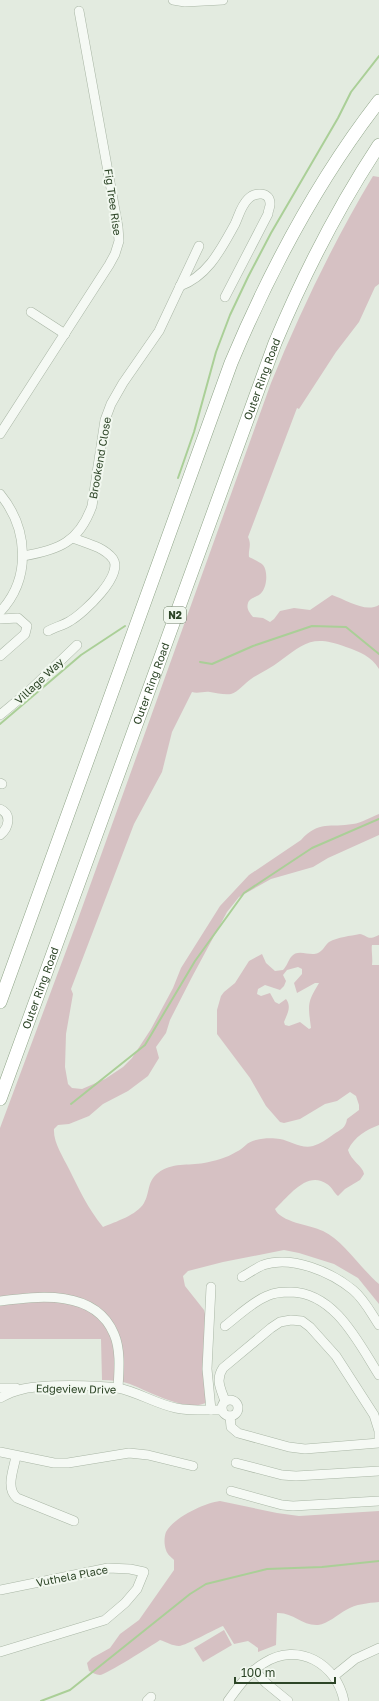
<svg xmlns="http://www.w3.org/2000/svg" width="379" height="1701" font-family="'Golos Text',sans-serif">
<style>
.grass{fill:#d6c1c3;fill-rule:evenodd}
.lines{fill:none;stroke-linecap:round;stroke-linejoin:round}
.stream{stroke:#aacf97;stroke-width:2}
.minor-casing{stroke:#a9b6a5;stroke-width:10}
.highway-casing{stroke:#8da386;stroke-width:14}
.minor{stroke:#f5f9f4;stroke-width:9}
.highway{stroke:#fff;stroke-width:13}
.labels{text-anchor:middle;stroke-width:4;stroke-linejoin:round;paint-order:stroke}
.shield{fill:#f2f8f0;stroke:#687b63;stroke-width:1}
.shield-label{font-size:10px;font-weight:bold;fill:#2d4527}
.street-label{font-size:11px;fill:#2d4527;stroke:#f2f8f0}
</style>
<rect width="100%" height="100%" fill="#e3ebe0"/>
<g class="grass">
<path d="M373,176L379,177V284L375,287L359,322L336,352L299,409L297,408L248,537C252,545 248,550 249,557C253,559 260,562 263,565C268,571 267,586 262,592C259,597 250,597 248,603C246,609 250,613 253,617L263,618L270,622L274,619L280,611L294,608L310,610L332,595C347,600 365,613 379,605V669C371,656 360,652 346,647C313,635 306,642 280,661C271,668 260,673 251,679C245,683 238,692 231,694C224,695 217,693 210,692C204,691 198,694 192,692L172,732L162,772L134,824L71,989L73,994L66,1034L65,1067L68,1084L72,1088L82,1089L105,1079L123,1067L132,1058L151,1029L173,988L181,968L220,906L249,875L301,840C319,820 330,828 353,824C361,823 371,817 379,814V835L328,858L313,867L271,879L239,897L227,912L192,977L170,1020L166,1033L156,1047L159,1058L148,1076L128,1091L103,1104L89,1116L69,1124L58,1125L54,1129C53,1142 63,1157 69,1169C80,1191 87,1207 103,1227C115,1222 137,1215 144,1203C150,1193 147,1181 158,1173C172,1162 188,1166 204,1163C214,1161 227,1158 236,1152C245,1148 246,1142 256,1140C263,1138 273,1138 280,1139C291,1141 301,1149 313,1146C320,1144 327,1139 334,1134C340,1130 346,1128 347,1119L359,1110V1105L356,1096L350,1092L337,1101L325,1104L300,1119L284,1123L280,1122L266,1106L250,1078L217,1034V1010L221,996L224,992L235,983L249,961L262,954L266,963L275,971L283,970C287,966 288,961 291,957C298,948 310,957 318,953C323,951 325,945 329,942C338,937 350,936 360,934C369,936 367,941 379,935V945H372C371,949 373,958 372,965H379V1125C366,1130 355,1136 348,1150C351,1161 363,1166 364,1174L360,1180L345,1189L338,1196C334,1193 332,1187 327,1184C307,1170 289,1196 275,1209C280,1222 310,1225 323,1231C343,1240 361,1269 379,1284V1304L358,1278L334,1264L299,1253L284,1250L223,1262L188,1271L183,1276L185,1286L204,1310L207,1322V1402C189,1414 148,1391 130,1384C121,1381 112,1380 102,1380L101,1339H0V1128L78,919L271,383C300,312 333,243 373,176ZM298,967L302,969V974L294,983L297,993L315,983H319C307,1003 308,1004 311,1028L309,1029L300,1022L289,1026L285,1025L284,1022C287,1014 292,1007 286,999L279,1004L275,1002L270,993L261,996L257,994L258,989L265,985L280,990L284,986L286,981L283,975L287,970Z"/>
<path d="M220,1501L277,1513L299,1516L379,1511V1602C368,1603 356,1604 346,1610C338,1614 328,1624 318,1625C302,1626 293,1612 277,1613L276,1645L258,1652V1648L248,1641L234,1644L223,1626C213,1630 187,1645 179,1646C173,1646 166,1642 160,1640C153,1645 105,1675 100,1675C96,1675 92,1672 89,1671L87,1663L92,1658L110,1648L120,1634L139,1620L174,1570V1560C171,1557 167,1554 166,1550C164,1545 164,1537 166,1532C174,1517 205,1503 220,1501Z"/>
<path d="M224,1630L232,1645L203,1662L194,1648Z"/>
</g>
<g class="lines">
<g class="stream">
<path d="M178,478L194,432L216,352L230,315L248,277L271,233L338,118L351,92L379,56"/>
<path d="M200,662L212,664L253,646L312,626L346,627L379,654"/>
<path d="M0,724L81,655L125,626"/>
<path d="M71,1104L145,1045L195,961L244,893L312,848L379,819"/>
<path d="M41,1701L70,1690L190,1594L206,1584L267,1569L322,1567L379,1561"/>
</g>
<g class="minor-casing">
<g id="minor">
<path d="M173,0L185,2L223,0"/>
<path d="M180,286C208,276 221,249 235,224C239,215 241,206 248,199C255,192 271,191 270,205C270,207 268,211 268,214L225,297"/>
<path d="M31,312L65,334"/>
<path d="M0,434L109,265L115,254L119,241L118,227L79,11"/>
<path d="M0,494C28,528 32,578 0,612"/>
<path d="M23,556C59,550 79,542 92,506L105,420L111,404L123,383L159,331L199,246"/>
<path d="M0,619L18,618L27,626L25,634L0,656"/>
<path d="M48,631C55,627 64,625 70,621C84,613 124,575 113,559C104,547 86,543 73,538"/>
<path d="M0,715L29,691L77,645"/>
<path d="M0,783L2,784"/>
<path d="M0,809C12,814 9,828 0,835"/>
<path d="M242,1277C249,1273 256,1268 263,1265C292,1255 331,1272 353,1290C364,1299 371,1313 379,1325"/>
<path d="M211,1287L207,1369L211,1410"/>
<path d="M0,1301C39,1296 95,1289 114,1334C121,1350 119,1371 118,1388"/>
<path d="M225,1326C238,1316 252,1302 267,1296C275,1292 283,1292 291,1292C335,1293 358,1342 379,1375"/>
<path d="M0,1388H16"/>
<path d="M0,1398C7,1394 14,1391 23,1389C45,1384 95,1385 118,1388C138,1392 156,1404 176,1408C191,1411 207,1410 222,1410"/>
<circle cx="230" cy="1408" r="8"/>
<path d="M225,1401C221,1389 215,1380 223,1368L271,1328L280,1322L291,1320L302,1321L310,1327L336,1356L374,1415L379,1431V1438"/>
<path d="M230,1416L231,1427L238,1433L289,1447L305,1449L379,1443"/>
<path d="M0,1452L54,1463H68L129,1453L148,1455L193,1466"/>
<path d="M16,1456C14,1469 5,1488 17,1498L74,1521"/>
<path d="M236,1463L282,1475L296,1476L379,1471"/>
<path d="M231,1491L282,1505L293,1506L379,1501"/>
<path d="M0,1590L108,1568L130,1569L144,1572L137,1589L125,1603L105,1620L0,1652"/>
<path d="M254,1670L266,1683L288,1701"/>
<path d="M334,1676L355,1659L379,1648"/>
<path d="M147,1701L151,1697"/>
<path d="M228,1701C238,1687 249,1672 264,1663C298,1641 337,1664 344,1701"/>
</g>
</g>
<g class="highway-casing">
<g id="highway">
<path d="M0,1002L231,363C270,270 317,181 379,101"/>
<path id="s1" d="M0,1099L275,343C304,274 338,207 379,145"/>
</g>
</g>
<use href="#minor" class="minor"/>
<use href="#highway" class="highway"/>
</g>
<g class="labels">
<rect class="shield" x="164" y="607" width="22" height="16" rx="3"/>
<g class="shield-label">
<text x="175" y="619">N2</text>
</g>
<g class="street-label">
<text transform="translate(113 202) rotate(82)" y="4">Fig Tree Rise</text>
<text dy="4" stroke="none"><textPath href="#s1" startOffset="766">Outer Ring Road</textPath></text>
<text transform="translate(100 458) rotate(-80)" y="4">Brookend Close</text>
<text transform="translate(39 681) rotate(-43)" y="4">Village Way</text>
<text dy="4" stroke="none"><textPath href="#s1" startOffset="442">Outer Ring Road</textPath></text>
<text dy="4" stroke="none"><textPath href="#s1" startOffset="118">Outer Ring Road</textPath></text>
<text transform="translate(76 1389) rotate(1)" y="4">Edgeview Drive</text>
<text transform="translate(72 1576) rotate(-11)" y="4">Vuthela Place</text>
</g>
</g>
<path d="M235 1677v6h100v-6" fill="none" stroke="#2d4527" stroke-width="2"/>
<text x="241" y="1677" font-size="12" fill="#2d4527" stroke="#f2f8f0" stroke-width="3" paint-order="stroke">100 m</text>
</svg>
